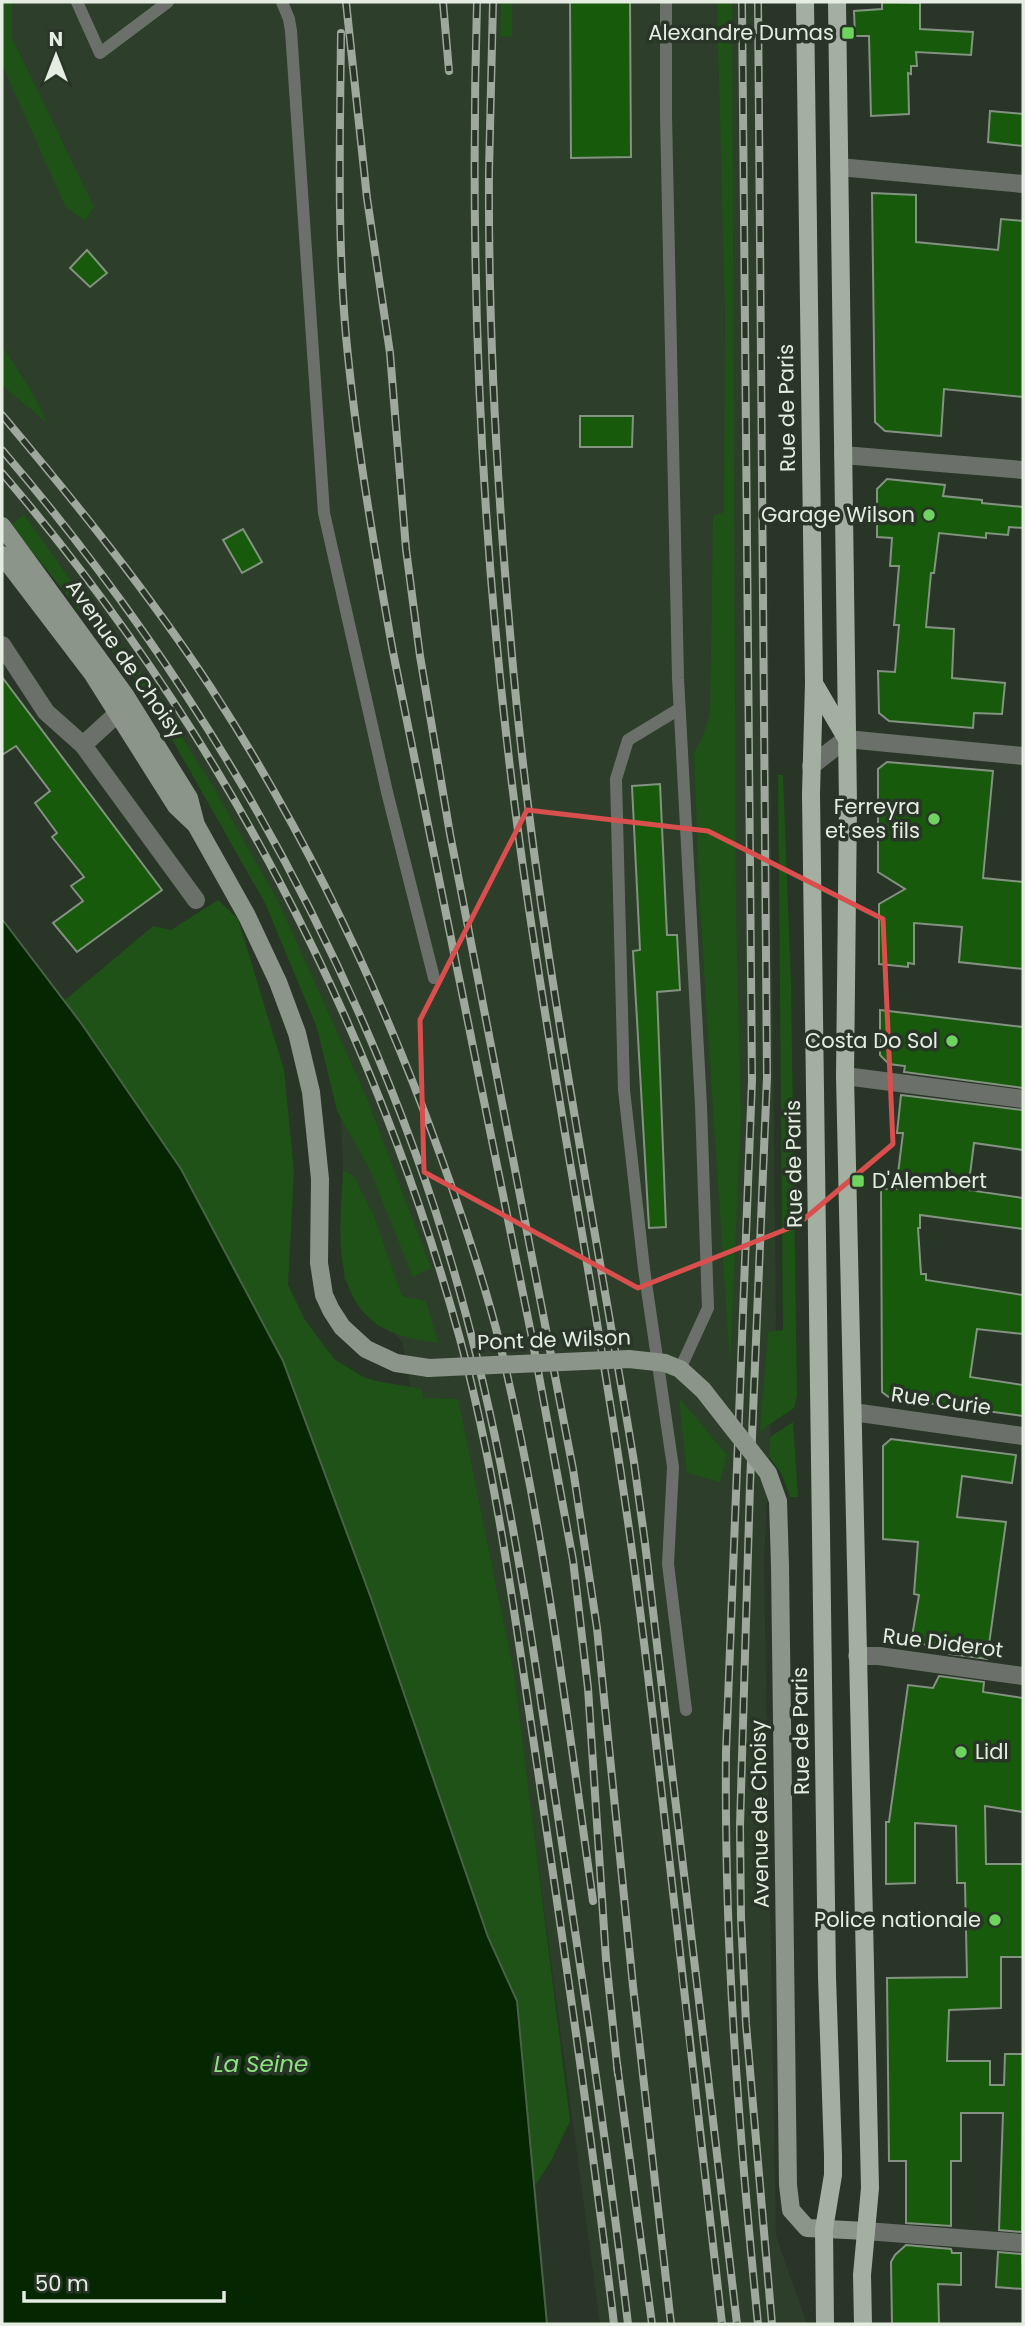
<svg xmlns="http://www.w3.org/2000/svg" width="1025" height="2326" font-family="Poppins,sans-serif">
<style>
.built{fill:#2d3e2a}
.green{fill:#1e5216}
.water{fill:#042701;stroke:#486245;stroke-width:2}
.building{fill:#175a0b;stroke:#839281;stroke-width:2}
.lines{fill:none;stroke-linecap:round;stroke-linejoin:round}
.service{stroke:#6b716a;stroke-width:12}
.minor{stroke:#6b716a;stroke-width:18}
.secondary{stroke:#8b9589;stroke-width:18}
.primary{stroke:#a3b0a1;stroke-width:18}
.rail-casing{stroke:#9ea89c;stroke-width:8}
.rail{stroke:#293527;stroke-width:5;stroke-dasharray:16;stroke-linecap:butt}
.secondary-bridge{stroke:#8b9589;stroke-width:18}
.marked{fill:none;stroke:#d94f4d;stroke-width:5;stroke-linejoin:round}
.poi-dot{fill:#6fd360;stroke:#293527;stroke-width:2.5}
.labels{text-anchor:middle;stroke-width:7;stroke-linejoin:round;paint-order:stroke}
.poi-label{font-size:21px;fill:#e5ede3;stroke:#293527;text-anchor:end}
.street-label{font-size:21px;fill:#e5ede3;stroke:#293527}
.water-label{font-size:23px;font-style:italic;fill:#8de380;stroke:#293527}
</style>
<rect width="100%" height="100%" fill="#293527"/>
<path class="built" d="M2,2H762L776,1320L764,1563L776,2236L807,2324H600L537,1858L388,1484L323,1359L353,1377L411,1387L402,1342L344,1280L343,1162L338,1070L265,903L147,695L2,513Z"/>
<g class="green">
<path d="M2,2H12V38L94,207L85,221L65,206L2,64Z"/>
<path d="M501,2H512V37L500,36Z"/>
<path d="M717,2L732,3L736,908L741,1116L730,1365L700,909L694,753L702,738L710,714L713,516L724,512L725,312Z"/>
<path d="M2,346L32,392L48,424L2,385Z"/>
<path d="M24,515L100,621L139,670L214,788L278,901L366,1096L431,1268L413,1277L369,1168L337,1111L317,1028L265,903L147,695L11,525Z"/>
<path d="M778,775H783L791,984L797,1396L794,1408L760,1431L768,1332L783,1330Z"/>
<path d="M218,900L238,919L284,1070L294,1171L288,1285L305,1320L334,1359L363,1377L381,1382L422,1389L423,1398L458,1399L514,1674L570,2121L551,2161L534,2187L517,2001L490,1942L181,1169L64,1001L153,926L171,930Z"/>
<path d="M343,1170L354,1176L373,1214L402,1296L426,1301L438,1343C419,1340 402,1338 385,1329C328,1298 341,1224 343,1170Z"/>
<path d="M679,1398L727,1455L720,1482L687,1473Z"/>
<path d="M793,1422L798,1497H790L781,1473L769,1456L770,1437Z"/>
</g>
<path class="water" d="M2,919L81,1023L181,1169L283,1361L371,1598L488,1937L517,2001L547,2324H2Z"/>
<g class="building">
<path d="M570,2H630L631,157L571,158Z"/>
<path d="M882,2L920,3V29L973,32L971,55L916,52L917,66H911V74L908,73L909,114L871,116L869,36H855L854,11L882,9Z"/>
<path d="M990,111L1023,114V146L988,142Z"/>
<path d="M872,193L916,195V242L998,250L1001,219L1023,221V397L944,389L941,436L885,431L875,422Z"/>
<path d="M87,250L107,273L90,287L70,268Z"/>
<path d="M580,416H633L632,447H580Z"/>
<path d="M887,479L945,485L943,496L982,500V503L1023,507V528L1009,527L1008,535L986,533V538L939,533L934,573H931L926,627L954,629L952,678L1005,683L1002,714L974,713L973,728L889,721L879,713L878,671L895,672L899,625H894L899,566H890L892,538L877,537V489Z"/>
<path d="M243,529L262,562L242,573L223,540Z"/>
<path d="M2,677L162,890L77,952L53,923L83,901L71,886L84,877L52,837L57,833L35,803L50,791L16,746L2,755Z"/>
<path d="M887,762L993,771L983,878L1023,882V969L959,962L962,927L914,923V964L908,963V967L879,964V904L905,889L878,872V769Z"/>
<path d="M660,784L667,935H677L680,990L657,992L666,1227L649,1228L633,951L640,950L632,786Z"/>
<path d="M880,1010L1023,1027V1088L904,1072L905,1066L889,1064L880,1055Z"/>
<path d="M901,1095L1023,1110V1150L974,1143L968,1190L1023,1198V1229L920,1215V1228H918L921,1274H926V1280L1023,1295V1334L977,1329L970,1377L1023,1385V1416L890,1398L882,1392L881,1189H896L903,1133H897Z"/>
<path d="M891,1439L1016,1455L1012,1483L962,1476L957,1517L1006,1522L987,1659L950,1654L954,1648L911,1643L919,1595L914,1594L918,1542L883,1539V1446Z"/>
<path d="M939,1676L984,1682L983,1692L1023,1698V1812L985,1806L986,1864H1023V1957H1001V2008L949,2010L947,2061H990V2085H1004L1005,2054H1023L1022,2232L999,2230L1003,2113H961V2161H951V2226L906,2223V2161H889L887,1978L967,1977L965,1883H957L956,1826L915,1823V1883L886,1884V1822H889L908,1685L933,1688Z"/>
<path d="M906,2245L951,2249L952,2253H961V2285L938,2284L939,2324H892L891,2262L895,2255Z"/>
<path d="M998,2252L1022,2254L1023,2289L996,2287Z"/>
</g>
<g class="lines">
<g class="service">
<path d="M77,2L100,53L168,2"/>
<path d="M282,2L289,19L291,31L324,513L387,792L434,978"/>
<path d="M666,2V115L678,678L701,1106L708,1308L680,1369"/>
<path d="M679,709L628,740L616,779L624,1090L644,1269L673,1467L668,1564L686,1710"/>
</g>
<g class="minor">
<path d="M839,167L1023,184"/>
<path d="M843,455L1023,470"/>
<path d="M2,645L46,712L83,745L196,900"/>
<path d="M83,745L118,713L129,707"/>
<path d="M811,766L846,739L1023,756"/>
<path d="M845,1076L1023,1099"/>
<path d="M853,1412L1023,1436"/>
<path d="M857,1656H879L1023,1676"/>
<path d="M866,2231L1023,2243"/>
</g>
<g class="secondary">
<path d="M2,526L125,695L189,798L196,825"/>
<path d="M2,555L92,673L176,806L196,825L247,916L278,982L297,1033L311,1092L320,1179L319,1263L324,1295L331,1310L342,1327L366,1349L396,1363L429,1368"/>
<path d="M780,1566L788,2185L791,2210L807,2228L866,2231"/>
</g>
<g class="primary">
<path d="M805,2L814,683L811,794L827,1977L833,2155V2175L824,2229L825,2324"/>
<path d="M837,2L848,805L845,1076L870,2188L862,2275L863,2324"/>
<path d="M815,685L845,736"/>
</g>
<g class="rail-casing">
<g id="rail">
<path d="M346,2L367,198L390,353L406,549L420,656L450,834L573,1469L597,1628L633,1986L671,2324"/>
<path d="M443,2L449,71"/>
<path d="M477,2C469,275 481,551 517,823C545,1036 587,1248 619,1461C643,1616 659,1772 677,1927C691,2060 707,2192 722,2324"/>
<path d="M493,2C492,58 490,115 489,172C488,329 497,487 511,644C534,918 589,1190 634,1462L645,1543L737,2324"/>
<path d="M742,2L752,1080L726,1752C724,1944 739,2134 758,2324"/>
<path d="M758,2L767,1077L750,1485L740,1826L741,1918L746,2024L772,2324"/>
<path d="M341,33C340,134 337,236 346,336C356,442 374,547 393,652L532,1338L573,1560L588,1688L606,1959L618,2074"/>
<path d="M2,415C76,503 148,592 211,688C306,834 382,993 441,1157C463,1218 484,1281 500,1344C544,1527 567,1715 593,1901"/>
<path d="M2,450C181,659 321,894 415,1152C490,1356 522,1569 553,1783C580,1963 607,2143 628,2324"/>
<path d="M2,473C217,724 373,1021 460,1339C498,1480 516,1626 538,1771C565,1955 592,2139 614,2324"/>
<path d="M617,2064L652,2324"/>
</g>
</g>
<use href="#rail" class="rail"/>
<path class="secondary-bridge" d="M429,1368L629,1359L665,1363L680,1369L703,1390L768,1473L778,1501L780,1566"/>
</g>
<path class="marked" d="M527,810L708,831L883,919L893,1144L797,1225L638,1288L424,1172L420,1020Z"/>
<g class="poi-dot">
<rect x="841" y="26" width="14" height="14" rx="3.5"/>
<circle cx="929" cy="515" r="7"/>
<circle cx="934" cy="819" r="7"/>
<circle cx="952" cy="1041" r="7"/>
<rect x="851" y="1174" width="14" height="14" rx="3.5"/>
<circle cx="961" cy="1752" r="7"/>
<circle cx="995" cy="1920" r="7"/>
</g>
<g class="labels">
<g class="poi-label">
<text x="834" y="40">Alexandre Dumas</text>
<text x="915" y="522">Garage Wilson</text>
<text x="920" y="814">Ferreyra<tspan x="920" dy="24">et ses fils</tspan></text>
<text x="938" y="1048">Costa Do Sol</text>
<text x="872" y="1188" text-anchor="start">D'Alembert</text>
<text x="975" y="1759" text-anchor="start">Lidl</text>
<text x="981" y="1927">Police nationale</text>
</g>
<g class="street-label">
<text transform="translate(787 408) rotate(-91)" y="7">Rue de Paris</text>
<text transform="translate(125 659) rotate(55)" y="7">Avenue de Choisy</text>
<text transform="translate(794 1164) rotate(-91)" y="7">Rue de Paris</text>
<text transform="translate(554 1340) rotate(-2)" y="7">Pont de Wilson</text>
<text transform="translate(941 1401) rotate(8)" y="7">Rue Curie</text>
<text transform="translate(943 1643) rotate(7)" y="7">Rue Diderot</text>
<text transform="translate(801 1731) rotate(-91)" y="7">Rue de Paris</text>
<text transform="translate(760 1814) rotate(-91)" y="7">Avenue de Choisy</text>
</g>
<g class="water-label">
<text x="261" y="2072">La Seine</text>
</g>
</g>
<rect width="1025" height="2326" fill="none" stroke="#e5ede3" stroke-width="7"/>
<g transform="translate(56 56)" stroke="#293527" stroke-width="5" paint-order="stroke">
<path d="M0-5L12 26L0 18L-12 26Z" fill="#e5ede3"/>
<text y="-10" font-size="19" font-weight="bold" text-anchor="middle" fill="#e5ede3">N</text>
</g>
<path d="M24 2291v10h200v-10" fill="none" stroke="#e5ede3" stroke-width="3.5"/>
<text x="35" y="2291" font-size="21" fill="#e5ede3" stroke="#293527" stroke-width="5" paint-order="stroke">50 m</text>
</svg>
